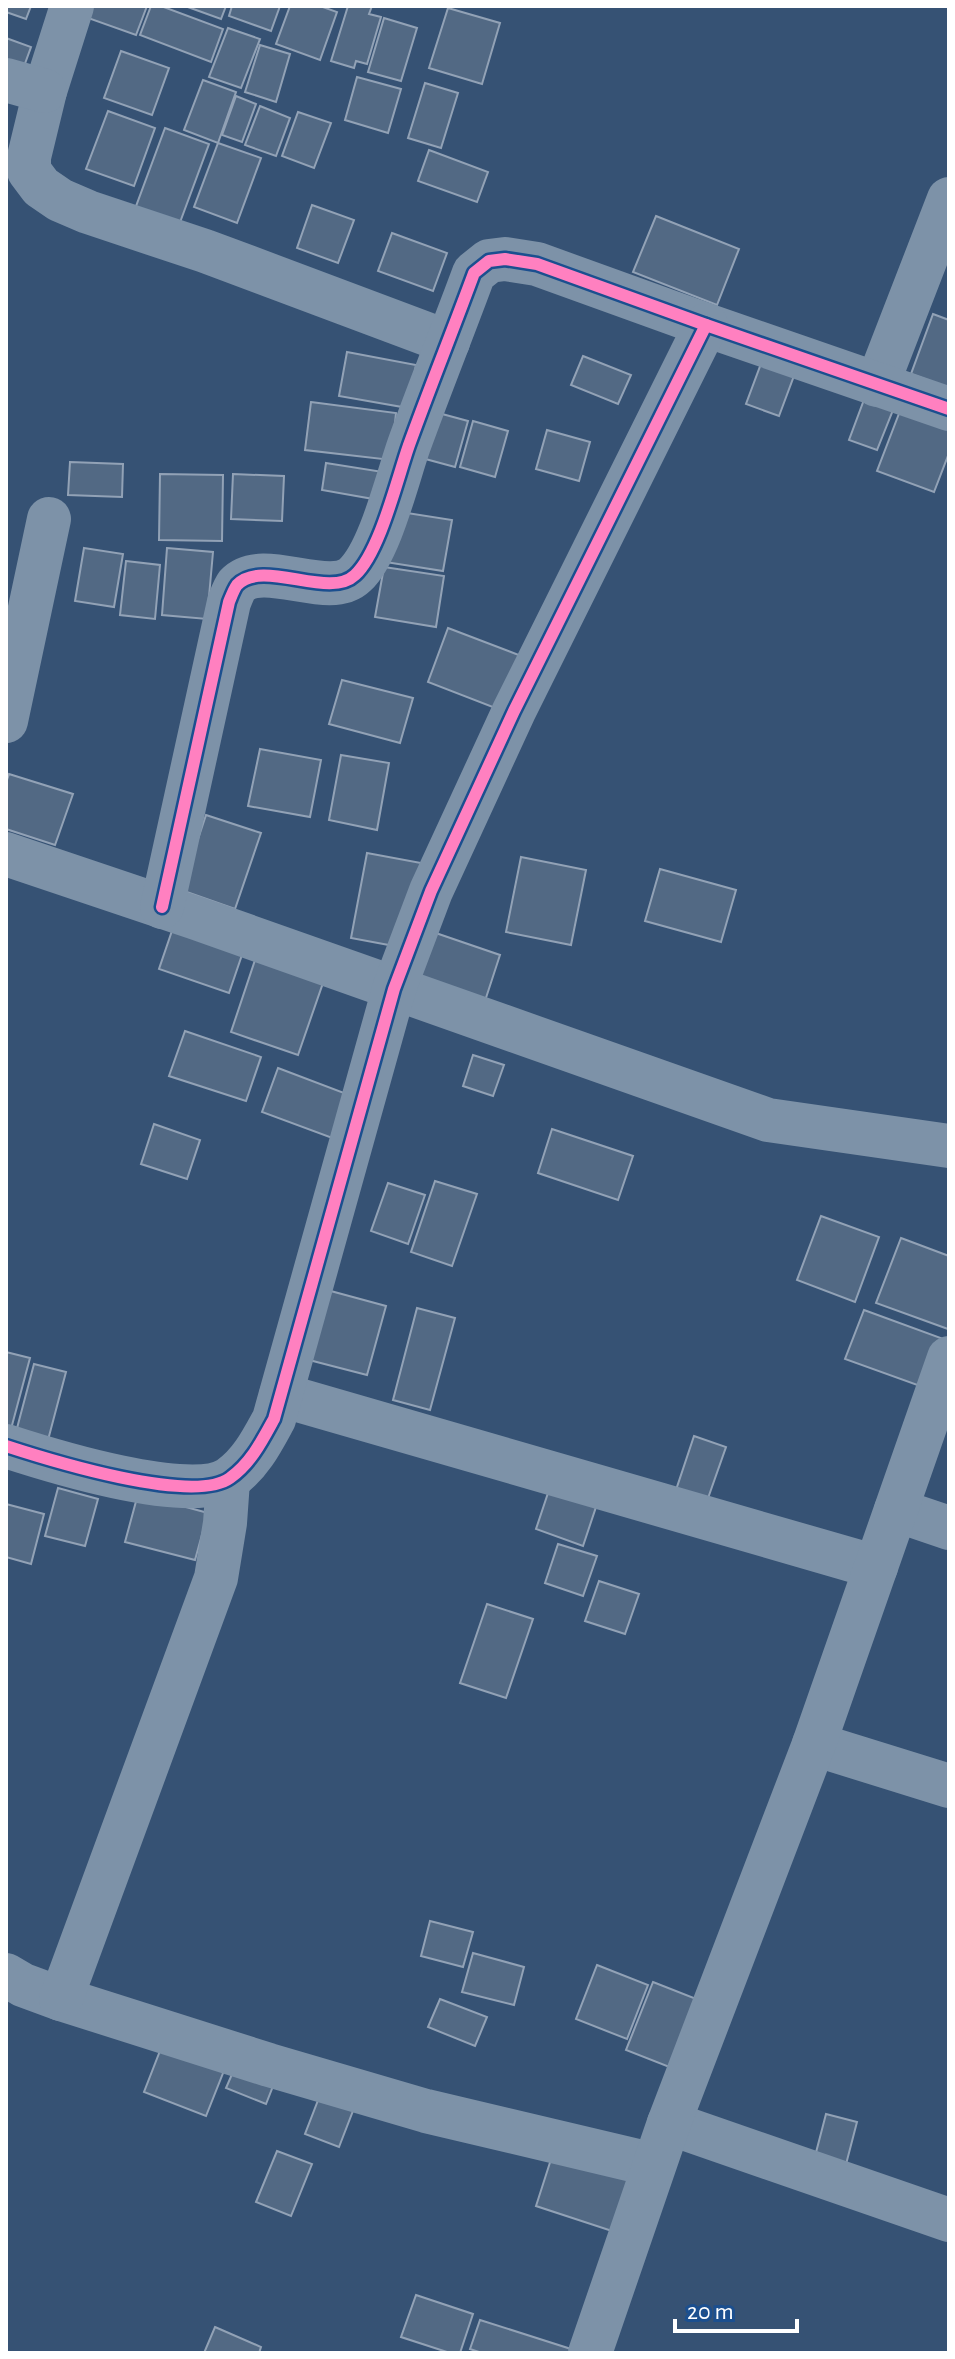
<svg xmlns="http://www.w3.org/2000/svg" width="955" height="2359" font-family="'Alegreya Sans',sans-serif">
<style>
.building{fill:#526984;stroke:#92a2b6;stroke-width:2}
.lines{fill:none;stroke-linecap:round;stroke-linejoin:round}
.street{stroke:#7d92a8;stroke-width:44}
.cycleway-casing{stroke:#1b4f8f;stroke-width:17}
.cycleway{stroke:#ff80c0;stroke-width:12}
</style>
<rect width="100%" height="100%" fill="#365274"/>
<g class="building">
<path d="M6,6H31L26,19L6,12Z"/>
<path d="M92,6H147L136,35L88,18Z"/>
<path d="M151,6H161L223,29L211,62L140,35Z"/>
<path d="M185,6H226L221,19Z"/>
<path d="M232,6H280L271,31L229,16Z"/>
<path d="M290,6H320L337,12L320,60L276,44Z"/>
<path d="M348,6H372L369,14L381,17L367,64L356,61L354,68L331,61Z"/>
<path d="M448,8L500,23L482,84L429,68Z"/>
<path d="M384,18L417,28L401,81L368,72Z"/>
<path d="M228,28L260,39L241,88L209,77Z"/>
<path d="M6,38L31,47L19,80L6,75Z"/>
<path d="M260,45L290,54L276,102L245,92Z"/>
<path d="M121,51L169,68L152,115L104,98Z"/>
<path d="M357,77L401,89L388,133L345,120Z"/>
<path d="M203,80L236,92L218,143L184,130Z"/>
<path d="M425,83L458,93L441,148L408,138Z"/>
<path d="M236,96L256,104L242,142L222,135Z"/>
<path d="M260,106L290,118L276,156L245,145Z"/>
<path d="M108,111L155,128L134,186L86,169Z"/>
<path d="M298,112L331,123L314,168L282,156Z"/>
<path d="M165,128L209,144L179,225L135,209Z"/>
<path d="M218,143L261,158L237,223L194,207Z"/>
<path d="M429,150L488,172L477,202L418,181Z"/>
<path d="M312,205L354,220L338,263L297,248Z"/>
<path d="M656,216L739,249L717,305L633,272Z"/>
<path d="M392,233L447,253L433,291L378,271Z"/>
<path d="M933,314L949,320V388L911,374Z"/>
<path d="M347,352L416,365L408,408L339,396Z"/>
<path d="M765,353L798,365L779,416L746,404Z"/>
<path d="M583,356L631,375L618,404L571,385Z"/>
<path d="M868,389L897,400L877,450L849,440Z"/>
<path d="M905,398L949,414V453L934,492L877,471Z"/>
<path d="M311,402L396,413L391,460L305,450Z"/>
<path d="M431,411L468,421L455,467L418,457Z"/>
<path d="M473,421L508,431L495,477L460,467Z"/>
<path d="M547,430L590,442L579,481L536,469Z"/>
<path d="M70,462L123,464L122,497L68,495Z"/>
<path d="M326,463L383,472L379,500L322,490Z"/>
<path d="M160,474L223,475L222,541L159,540Z"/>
<path d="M233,474L284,476L282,521L231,519Z"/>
<path d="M388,510L452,520L443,571L379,561Z"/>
<path d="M84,548L123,554L114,607L75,601Z"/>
<path d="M167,548L213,552L207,619L162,615Z"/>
<path d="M126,561L160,565L155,619L120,615Z"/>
<path d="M384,567L444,576L436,627L375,617Z"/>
<path d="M448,628L524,657L503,711L428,682Z"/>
<path d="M342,680L413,698L400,743L329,724Z"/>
<path d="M260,749L321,760L310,817L248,806Z"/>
<path d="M341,755L389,763L377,830L329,820Z"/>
<path d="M9,774L73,794L55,845L6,829V783Z"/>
<path d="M206,815L261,833L235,909L181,890Z"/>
<path d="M367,853L421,863L405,948L351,938Z"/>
<path d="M521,857L586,870L571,945L506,932Z"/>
<path d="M660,869L736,890L721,942L645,921Z"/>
<path d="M175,922L245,946L229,993L159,969Z"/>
<path d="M427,930L500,955L483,1007L409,982Z"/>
<path d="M256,957L324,980L298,1055L231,1032Z"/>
<path d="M185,1031L261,1057L246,1101L169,1076Z"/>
<path d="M473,1055L504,1065L493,1096L463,1086Z"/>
<path d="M278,1068L352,1096L335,1139L262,1112Z"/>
<path d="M154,1124L200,1140L187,1179L141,1164Z"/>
<path d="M552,1129L633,1156L618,1200L538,1173Z"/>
<path d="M435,1181L477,1194L452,1266L411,1252Z"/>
<path d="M388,1183L425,1195L408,1244L371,1231Z"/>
<path d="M821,1216L879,1237L855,1302L797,1280Z"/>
<path d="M901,1238L949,1256L948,1329L876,1303Z"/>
<path d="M327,1290L386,1306L367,1375L309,1360Z"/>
<path d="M417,1308L455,1318L430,1410L393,1400Z"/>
<path d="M864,1310L949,1341L934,1391L845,1359Z"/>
<path d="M6,1352L30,1358L11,1429L6,1428Z"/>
<path d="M34,1364L66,1372L48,1440L16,1432Z"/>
<path d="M694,1436L726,1447L707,1501L676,1490Z"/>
<path d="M552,1481L599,1498L583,1546L536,1529Z"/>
<path d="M58,1488L98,1499L85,1546L45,1536Z"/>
<path d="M138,1494L208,1513L195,1560L125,1542Z"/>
<path d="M6,1504L44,1514L31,1564L6,1557Z"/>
<path d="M558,1544L597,1556L583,1596L545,1583Z"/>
<path d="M599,1581L639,1594L625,1634L585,1621Z"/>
<path d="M487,1604L533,1619L506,1698L460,1683Z"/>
<path d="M430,1921L473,1932L463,1967L421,1956Z"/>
<path d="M473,1953L524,1967L514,2005L462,1992Z"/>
<path d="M597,1965L648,1985L627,2039L576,2019Z"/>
<path d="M653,1982L704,2002L677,2070L626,2050Z"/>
<path d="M440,1999L487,2017L475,2046L428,2027Z"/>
<path d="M165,2038L227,2063L206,2116L144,2092Z"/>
<path d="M236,2065L275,2081L266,2104L226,2088Z"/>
<path d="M322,2090L356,2103L339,2147L305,2134Z"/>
<path d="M826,2114L857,2122L844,2172L813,2164Z"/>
<path d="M554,2150L633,2176L615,2232L536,2206Z"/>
<path d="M277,2151L312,2164L291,2216L256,2202Z"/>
<path d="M416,2295L473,2314L460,2353H450L401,2337Z"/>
<path d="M480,2320L571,2349L570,2353H482L470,2349Z"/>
<path d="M215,2327L261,2347L259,2353H204Z"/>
</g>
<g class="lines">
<g class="street">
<path d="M72,6L45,91L29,157V171L41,187L60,200L88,212L205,251L448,342"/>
<path d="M6,80L45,91"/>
<path d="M877,385L949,199"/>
<path d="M6,721L49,519"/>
<path d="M6,854L196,918L768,1120L949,1146"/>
<path d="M162,907L229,602C231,597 234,589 237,585C263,558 329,600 355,575C380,552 397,479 409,445C430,387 453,330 474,273L489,261L505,259L537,264L706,325L949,409"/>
<path d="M281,1395L876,1567"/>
<path d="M6,1446C49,1460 193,1505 230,1478C251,1463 262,1441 274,1419L394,989L431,891L514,711L706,325"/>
<path d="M896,1510L949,1528"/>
<path d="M814,1744L949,1786"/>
<path d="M6,1975L23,1985L61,1999L269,2065L426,2111L654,2165"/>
<path d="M61,1999L216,1578L225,1523L228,1481"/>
<path d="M669,2123L949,2220"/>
<path d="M590,2353L669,2123L814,1744L949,1358"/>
</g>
<g class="cycleway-casing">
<g id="cycleway">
<path d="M162,907L229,602C231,597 234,589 237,585C263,558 329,600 355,575C380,552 397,479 409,445C430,387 453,330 474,273L489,261L505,259L537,264L706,325L949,409"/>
<path d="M6,1446C49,1460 193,1505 230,1478C251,1463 262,1441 274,1419L394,989L431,891L514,711L706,325"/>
</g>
</g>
<use href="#cycleway" class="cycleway"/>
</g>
<rect width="955" height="2359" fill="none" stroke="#ffffff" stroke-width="16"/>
<path d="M675 2319v12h122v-12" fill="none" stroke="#ffffff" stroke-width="4"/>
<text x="687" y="2319" font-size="24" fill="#ffffff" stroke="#1b4f8f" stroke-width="6" paint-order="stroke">20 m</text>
</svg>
